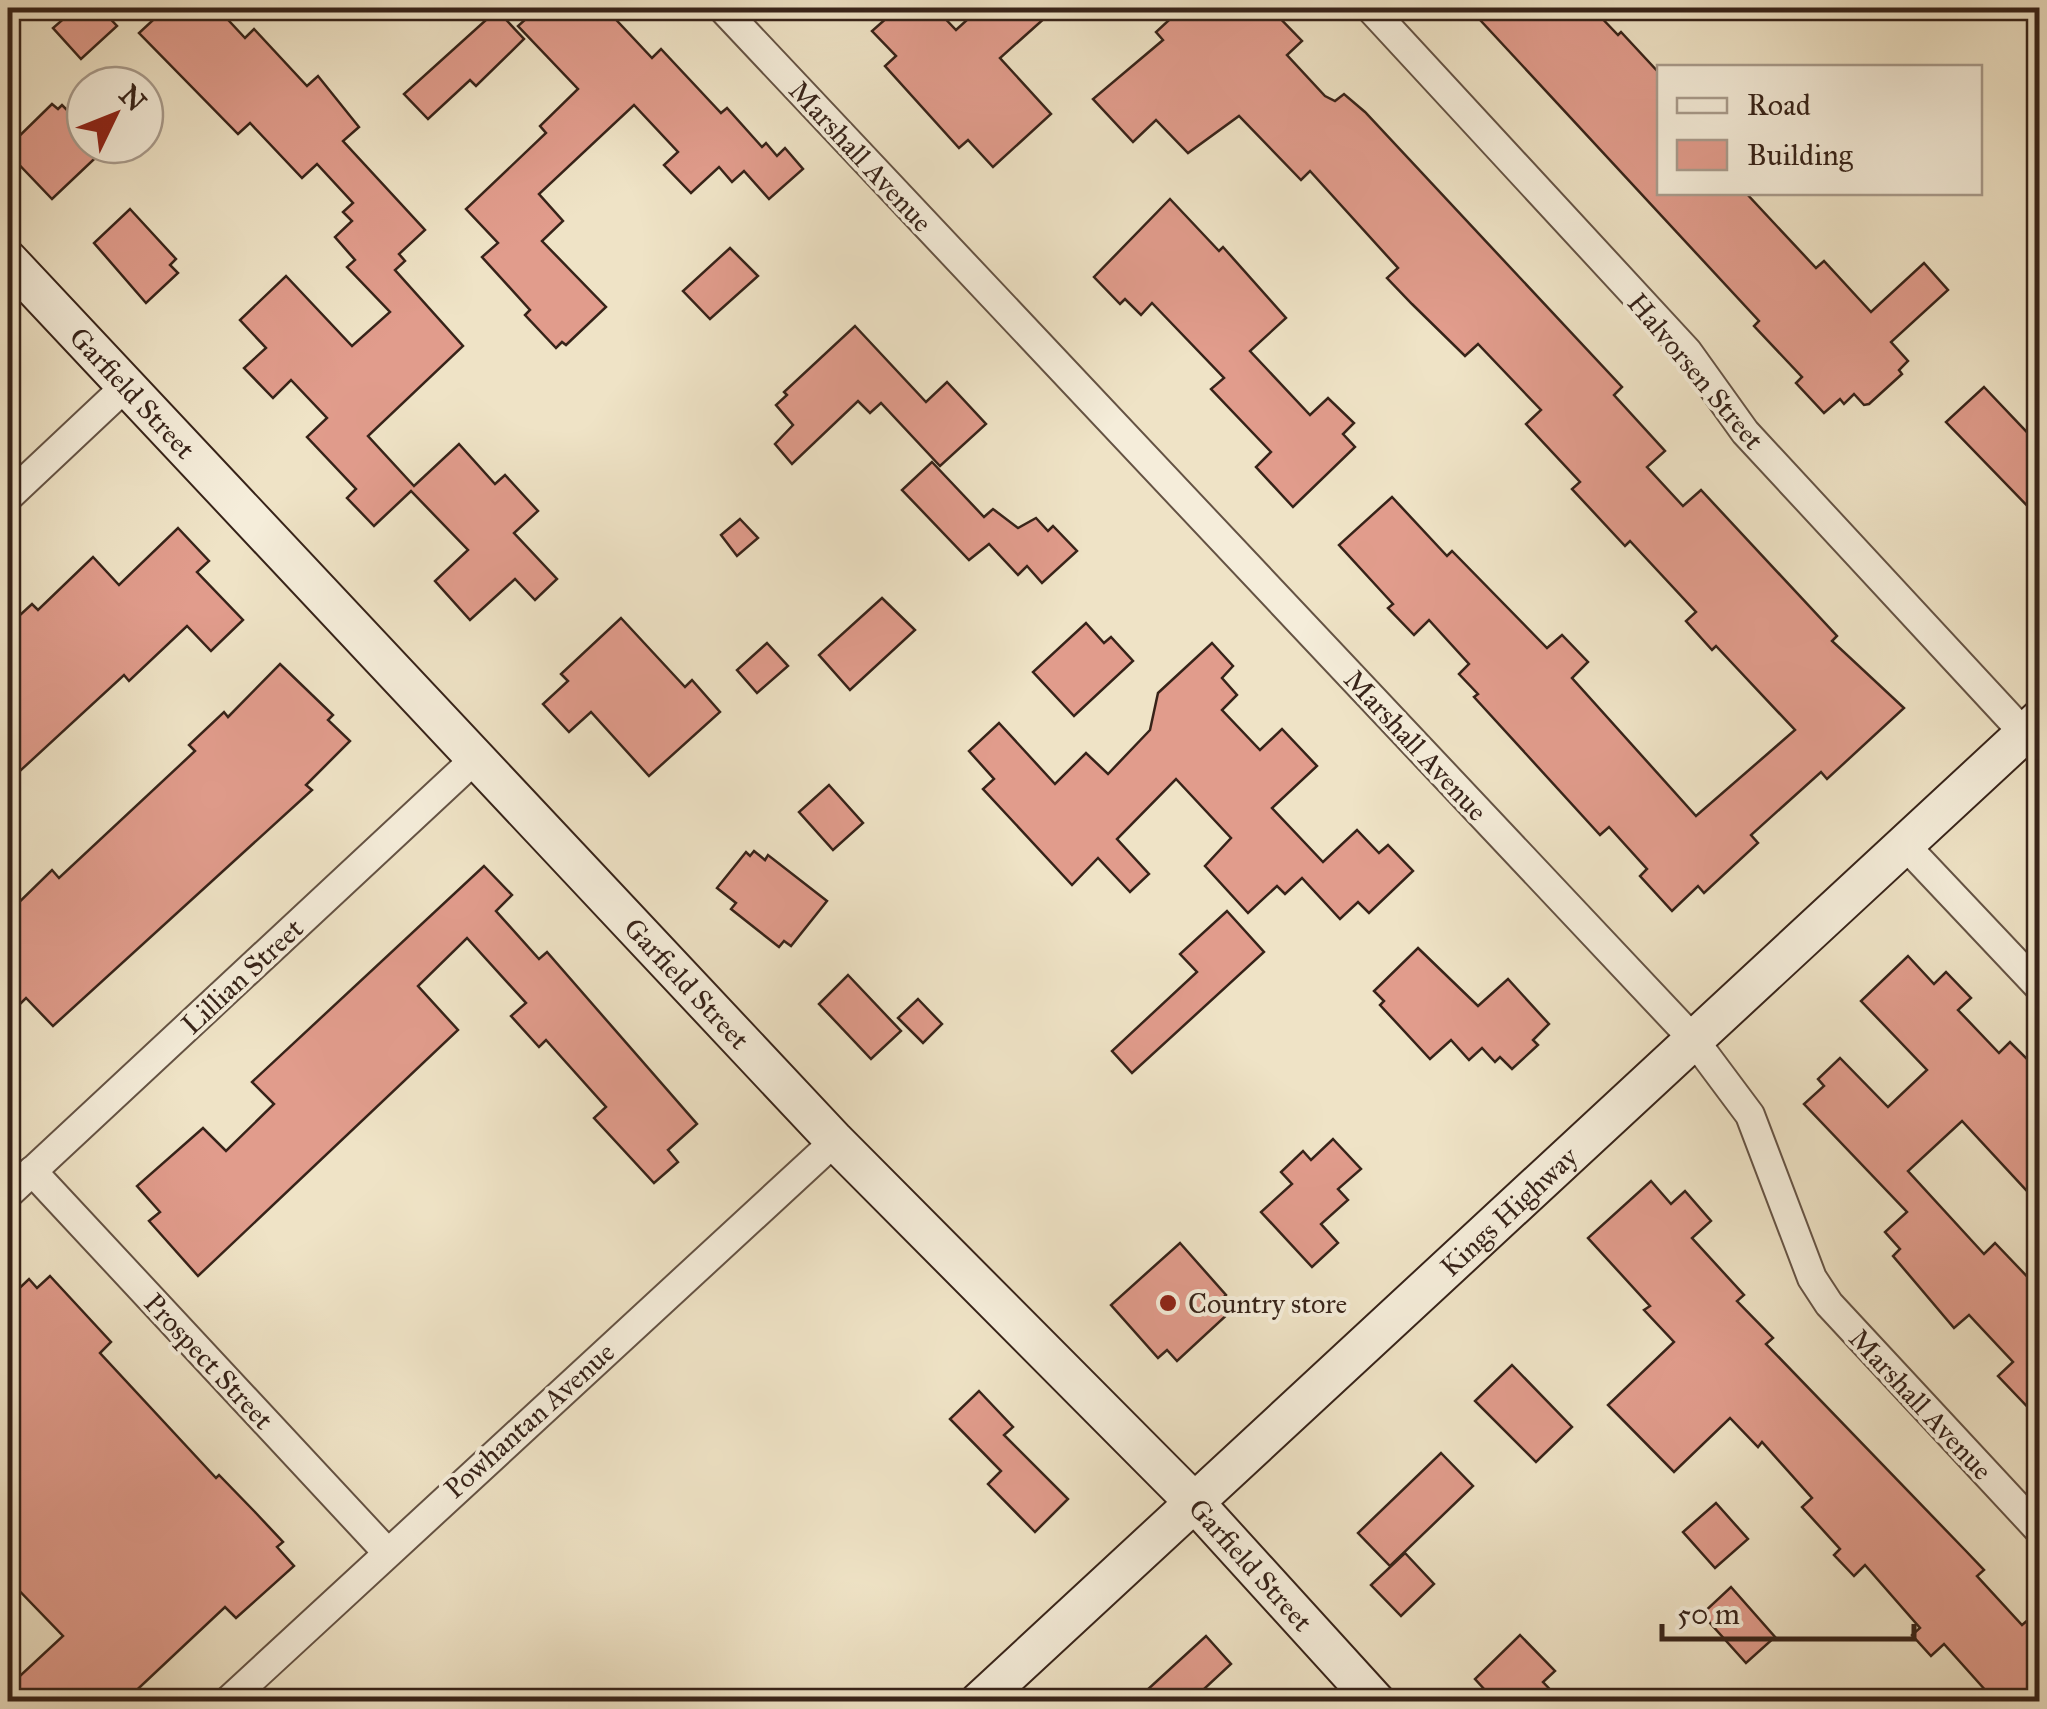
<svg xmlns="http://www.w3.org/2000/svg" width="2047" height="1709" font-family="'IM FELL Great Primer',serif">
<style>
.building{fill:#e19c8c;stroke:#372319;stroke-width:2.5}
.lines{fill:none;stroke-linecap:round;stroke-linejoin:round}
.street-casing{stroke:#655344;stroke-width:32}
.secondary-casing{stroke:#372319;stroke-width:42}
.street{stroke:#f5edda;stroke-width:28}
.secondary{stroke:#f5edda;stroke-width:38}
.poi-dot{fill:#8f2418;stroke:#f5edda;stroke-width:4}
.labels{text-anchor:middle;stroke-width:8;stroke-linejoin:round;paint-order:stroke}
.street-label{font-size:28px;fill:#372319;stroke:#f5edda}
.poi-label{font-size:28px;fill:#372319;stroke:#f5edda;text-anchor:start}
</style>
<rect width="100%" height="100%" fill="#efe3c6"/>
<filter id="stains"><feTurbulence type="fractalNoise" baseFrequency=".002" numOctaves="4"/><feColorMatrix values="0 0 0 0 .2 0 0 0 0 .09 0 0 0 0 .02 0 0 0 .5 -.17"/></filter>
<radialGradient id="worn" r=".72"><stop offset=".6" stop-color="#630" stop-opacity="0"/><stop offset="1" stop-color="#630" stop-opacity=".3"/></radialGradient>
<g class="building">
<path d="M76,8H100L117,26L81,59L53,28Z"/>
<path d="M166,8H217L245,38L254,29L307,86L318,76L359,127L343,141L425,230L399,254L405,261L395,270L463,346L368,436L414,486L459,444L495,484L505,475L538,511L514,533L557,579L535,600L515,579L470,620L435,581L468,550L411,491L374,526L347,498L356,489L307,437L327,418L291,380L273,398L244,368L266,348L240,320L286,276L352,346L390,312L347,267L355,260L335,237L352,221L343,212L353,203L317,164L302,178L250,123L238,134L139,33Z"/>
<path d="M538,8H605L652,58L661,49L721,113L727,108L762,147L766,143L777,156L785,148L803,169L769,199L744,171L732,182L719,167L691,193L664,165L678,152L634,105L539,194L563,221L542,241L606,307L566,345L562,342L556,348L525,315L530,310L482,257L498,243L466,209L546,133L540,126L578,89L518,26Z"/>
<path d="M898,8H935L956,30L980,8H1056L1000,58L1051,114L993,167L968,140L959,148L885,66L896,56L872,31Z"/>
<path d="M1182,8H1270L1302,41L1287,55L1325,96L1335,101L1344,94L1365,112L1622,387L1614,395L1665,451L1647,467L1683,506L1701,490L1837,636L1832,641L1904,708L1827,779L1821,772L1751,835L1758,843L1704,893L1698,886L1672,911L1640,876L1647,869L1609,827L1600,835L1474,697L1478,694L1459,674L1469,664L1429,620L1414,635L1388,608L1393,604L1339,545L1392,497L1447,556L1452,551L1547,648L1562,635L1588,662L1572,678L1696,816L1795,730L1716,646L1712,650L1686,621L1696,612L1630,541L1625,546L1572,489L1580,482L1526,424L1541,410L1478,344L1465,356L1412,304L1387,278L1398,268L1310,171L1301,180L1239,116L1188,153L1156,120L1133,142L1093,99L1163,40L1156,32Z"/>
<path d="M1469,8H1592L1618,35L1621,32L1660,74V192H1745L1816,268L1824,261L1871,312L1924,263L1948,290L1891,342L1908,361L1899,370L1902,374L1869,404L1864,405L1854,394L1844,404L1840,399L1824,413L1796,383L1802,377L1754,326L1759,321Z"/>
<path d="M497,10L524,39L476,86L470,80L428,119L404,94Z"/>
<path d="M52,104L58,109L62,105L85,128V145H109L52,199L8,153V147Z"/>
<path d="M1170,199L1219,251L1223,247L1286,318L1250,351L1310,415L1328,398L1354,423L1343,434L1355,447L1293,507L1256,467L1271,452L1211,389L1224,378L1152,303L1141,315L1125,299L1120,304L1094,277Z"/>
<path d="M130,209L176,259L170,265L178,273L146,303L94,243Z"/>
<path d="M730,248L758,276L710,319L683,291Z"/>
<path d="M855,326L926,402L947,382L986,424L940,466L881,403L870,413L858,401L792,464L775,444L793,425L776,405L787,395L784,392Z"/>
<path d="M1984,387L2040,446V519L1946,422Z"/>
<path d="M932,462L984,517L993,509L1018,528L1036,518L1048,531L1053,526L1077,551L1042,583L1027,566L1018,575L989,544L969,560L902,490Z"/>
<path d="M740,519L758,538L737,556L721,535Z"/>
<path d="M178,528L209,561L197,572L243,620L211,651L187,626L129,681L124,675L8,782V626L32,604L38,610L93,557L119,585Z"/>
<path d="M882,598L915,630L850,690L819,655Z"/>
<path d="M621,618L685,687L692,680L720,712L649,776L591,712L569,732L543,704L568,681L561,674Z"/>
<path d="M1086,623L1104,643L1111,637L1133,661L1074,716L1033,672Z"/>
<path d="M767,643L788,666L757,693L737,670Z"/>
<path d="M1212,643L1233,666L1222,678L1237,695L1222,710L1260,750L1282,729L1317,766L1272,808L1323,862L1357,830L1379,853L1388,845L1413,871L1369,913L1358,902L1340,919L1302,878L1285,894L1277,886L1248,913L1205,866L1231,838L1176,779L1117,839L1149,874L1130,892L1098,858L1072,885L983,789L994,779L969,751L999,723L1055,784L1086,753L1108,774L1150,730L1158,693Z"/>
<path d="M280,664L333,715L328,720L350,741L306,785L312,790L53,1026L26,998L8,1016V913L52,870L59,878L195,751L189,745L224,712L228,717Z"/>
<path d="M829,785L863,823L833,850L799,812Z"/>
<path d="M754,851L765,860L768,855L827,901L791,946L784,941L779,947L731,909L736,903L717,888L746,852L750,856Z"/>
<path d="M484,866L512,895L496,911L539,959L547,952L697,1124L668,1150L678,1162L654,1183L594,1118L606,1107L546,1040L539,1047L511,1016L526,1003L467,938L418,986L458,1030L198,1276L149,1221L160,1212L137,1186L203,1128L226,1151L274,1104L252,1082Z"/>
<path d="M1227,911L1264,952L1132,1073L1112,1051L1197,972L1180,954Z"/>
<path d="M1418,948L1478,1006L1508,979L1549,1024L1533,1040L1538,1045L1512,1069L1500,1057L1495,1062L1482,1048L1469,1060L1451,1040L1430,1059L1380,1005L1384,1001L1374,991Z"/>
<path d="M1908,956L1934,984L1946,972L1971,998L1958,1010L1999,1053L2010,1042L2040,1072V1205L1962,1121L1908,1171L1984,1254L1995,1243L2040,1290V1420L1998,1376L2013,1362L1969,1315L1954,1328L1893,1256L1900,1249L1885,1232L1907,1212L1804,1104L1824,1086L1818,1079L1840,1058L1888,1107L1927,1070L1861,1001Z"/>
<path d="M848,975L901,1031L871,1059L819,1004Z"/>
<path d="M918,999L942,1024L923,1043L898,1018Z"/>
<path d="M1333,1139L1361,1169L1338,1189L1348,1200L1321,1224L1338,1243L1312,1267L1261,1212L1292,1184L1281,1172L1303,1151L1311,1160Z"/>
<path d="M1651,1181L1671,1204L1685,1191L1711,1221L1692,1238L1744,1295L1737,1301L1773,1338L1766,1344L1965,1550L1984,1570L1977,1576L2022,1625L2040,1610V1702H1996L1944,1644L1931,1656L1912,1635L1920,1628L1865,1565L1854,1576L1834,1555L1840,1549L1802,1507L1812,1498L1762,1442L1758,1447L1730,1418L1674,1472L1608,1405L1674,1342L1644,1310L1650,1306L1588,1238Z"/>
<path d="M1180,1243L1226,1295L1220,1301L1230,1312L1177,1361L1167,1350L1158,1358L1111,1305Z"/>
<path d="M50,1276L111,1342L100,1353L216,1478L219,1475L255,1512L283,1542L277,1547L294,1566L236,1618L225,1607L124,1702H8V1687L63,1636L8,1579V1299L29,1279L37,1288Z"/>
<path d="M1512,1365L1572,1427L1536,1462L1475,1401Z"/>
<path d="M979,1391L1013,1427L1004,1435L1068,1499L1035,1532L988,1484L1001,1471L950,1419Z"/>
<path d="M1441,1453L1473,1486L1390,1566L1358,1533Z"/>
<path d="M1716,1503L1748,1539L1715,1568L1683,1532Z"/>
<path d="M1405,1553L1434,1584L1401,1616L1371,1585Z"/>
<path d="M1731,1587L1775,1637L1746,1663L1702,1614Z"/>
<path d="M1520,1635L1555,1671L1543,1682L1562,1702H1496L1475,1679Z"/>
<path d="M1206,1636L1231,1664L1205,1688L1218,1702H1134Z"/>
</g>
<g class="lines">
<g class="street-casing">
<g id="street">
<path d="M722,8L1694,1040L1750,1115L1812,1278L1829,1304L2040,1531"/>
<path d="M1370,8L1687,351L1745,432L2024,733"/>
<path d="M8,497L126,386"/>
<path d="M1904,844L2040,988"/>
<path d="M32,1171L386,1551"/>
<path d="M8,1194L476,758"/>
<path d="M227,1702L835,1141"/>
</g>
</g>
<g class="secondary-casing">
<g id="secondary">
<path id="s1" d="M8,260L835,1141L1194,1502L1376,1702"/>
<path id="s2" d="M979,1702L2040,719"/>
</g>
</g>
<use href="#street" class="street"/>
<use href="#secondary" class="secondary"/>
</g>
<circle class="poi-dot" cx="1168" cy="1303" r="10"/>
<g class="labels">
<g class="street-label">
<text transform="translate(861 156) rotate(47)" y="10">Marshall Avenue</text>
<text transform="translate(1696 371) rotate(50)" y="10">Halvorsen Street</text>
<text dy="10" stroke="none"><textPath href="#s1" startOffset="182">Garfield Street</textPath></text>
<text transform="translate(1416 745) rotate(47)" y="10">Marshall Avenue</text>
<text transform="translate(242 976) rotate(-43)" y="10">Lillian Street</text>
<text dy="10" stroke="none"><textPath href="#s1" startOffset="992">Garfield Street</textPath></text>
<text dy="10" stroke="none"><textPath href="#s2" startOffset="722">Kings Highway</textPath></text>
<text transform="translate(209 1361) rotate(47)" y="10">Prospect Street</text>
<text transform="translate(1921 1404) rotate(47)" y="10">Marshall Avenue</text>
<text transform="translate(529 1420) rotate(-42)" y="10">Powhantan Avenue</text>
<text dy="10" stroke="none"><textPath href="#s1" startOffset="1802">Garfield Street</textPath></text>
</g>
<g class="poi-label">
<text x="1188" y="1313">Country store</text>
</g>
</g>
<rect width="2047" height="1709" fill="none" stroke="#efe3c6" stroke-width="40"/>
<rect x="10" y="10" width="2027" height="1689" fill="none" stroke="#372319" stroke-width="5"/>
<rect x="20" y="20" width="2007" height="1669" fill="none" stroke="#372319" stroke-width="2.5"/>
<rect x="1657" y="65" width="325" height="130" fill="#f5edda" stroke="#a99c8d" stroke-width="2.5"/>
<rect x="1677" y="98" width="50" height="15" fill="#f5edda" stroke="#a99c8d" stroke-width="2.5"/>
<text x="1747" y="115" font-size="30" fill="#372319">Road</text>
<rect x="1677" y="140" width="50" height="30" fill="#e19c8c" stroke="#a99c8d" stroke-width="2.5"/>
<text x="1747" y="165" font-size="30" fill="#372319">Building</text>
<g transform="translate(115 115) rotate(47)"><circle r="48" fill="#f5edda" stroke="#a99c8d" stroke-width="2.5"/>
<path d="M0-8L18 38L0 25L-18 38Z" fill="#8f2418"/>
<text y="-15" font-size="28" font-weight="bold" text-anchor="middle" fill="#372319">N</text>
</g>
<path d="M1662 1624v15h252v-15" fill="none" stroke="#372319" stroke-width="5"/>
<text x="1677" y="1624" font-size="30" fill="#372319" stroke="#f5edda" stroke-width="8" paint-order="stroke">50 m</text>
<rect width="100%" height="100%" filter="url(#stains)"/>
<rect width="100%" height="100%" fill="url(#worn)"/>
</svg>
